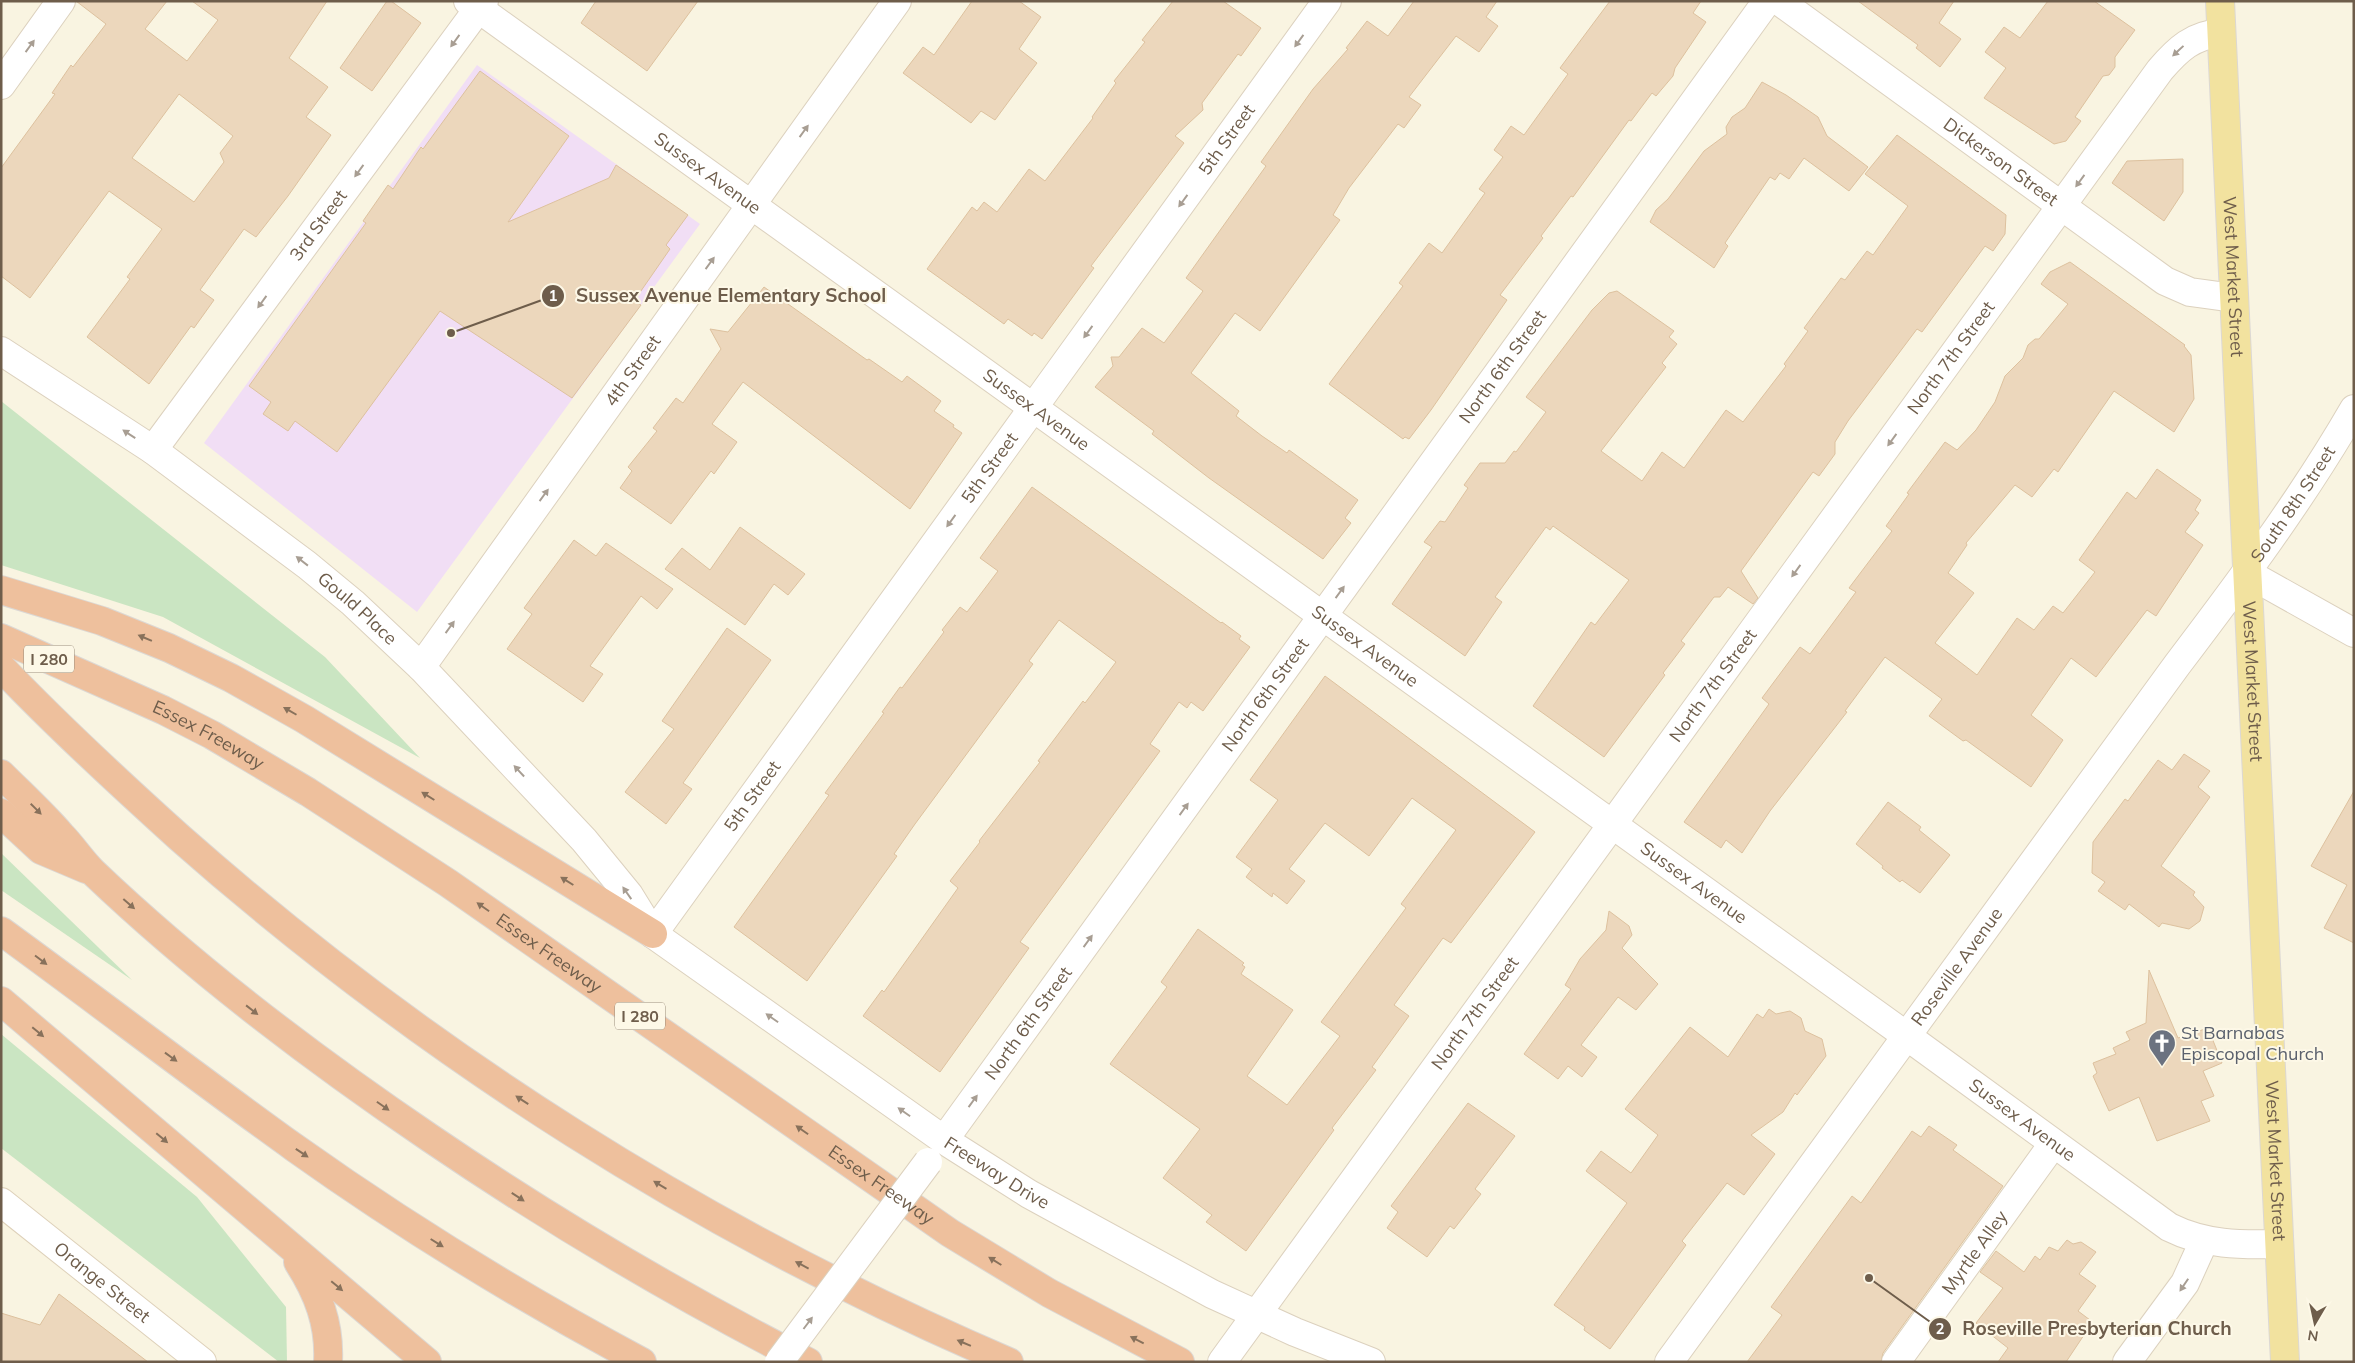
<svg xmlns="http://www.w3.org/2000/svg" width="2355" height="1363" font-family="Mulish,sans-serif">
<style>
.education{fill:#f1def5}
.green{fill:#cae5c2}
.building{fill:#ecd7bc;stroke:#ddc19e;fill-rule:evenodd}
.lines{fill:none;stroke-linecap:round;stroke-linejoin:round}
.minor-casing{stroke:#dcd1be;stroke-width:30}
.tertiary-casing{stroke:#dcd1be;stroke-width:30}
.secondary-casing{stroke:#ded1ba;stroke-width:30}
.primary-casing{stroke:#dcd8d4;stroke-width:30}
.motorway-casing{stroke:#dcd8d4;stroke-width:30}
.minor{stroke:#fff;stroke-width:28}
.tertiary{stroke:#fff;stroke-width:28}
.secondary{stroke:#fff;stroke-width:28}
.primary{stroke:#f2e29f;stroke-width:28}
.motorway{stroke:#eec09d;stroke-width:28}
.tertiary-bridge-casing{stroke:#dcd1be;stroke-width:30;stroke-linecap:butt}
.tertiary-bridge{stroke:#fff;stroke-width:28}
.oneway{fill:#a89e93}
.oneway2{fill:#88715b}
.labels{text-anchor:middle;stroke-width:4;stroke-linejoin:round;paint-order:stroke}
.shield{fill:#fdf8e7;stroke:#998c7a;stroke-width:1}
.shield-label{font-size:16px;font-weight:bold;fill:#6e5d4b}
.street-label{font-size:18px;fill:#6e5d4b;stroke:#fdf8e7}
.worship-label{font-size:18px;fill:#5b616d;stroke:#fdf8e7;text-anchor:start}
.leader{fill:none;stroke:#6e5d4b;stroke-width:2}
.callout-dot{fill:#6e5d4b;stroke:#fdf8e7;stroke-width:2}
.mark-label{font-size:15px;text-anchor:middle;font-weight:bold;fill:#fff}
.callout-label{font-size:19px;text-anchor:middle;font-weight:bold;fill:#6e5d4b;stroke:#fdf8e7;stroke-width:4;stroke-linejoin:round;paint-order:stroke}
</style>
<rect width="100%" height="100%" fill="#f9f4e1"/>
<path class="education" d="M477,65L700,224L417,612L204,443Z"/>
<g class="green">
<path d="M1,401L325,657L420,758L163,617L1,565Z"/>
<path d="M1,853L132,980L1,890Z"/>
<path d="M1,1034L197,1197L286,1307L287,1362H279L1,1148Z"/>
</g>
<g class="building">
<path d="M76,1H167L145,29L187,61L218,20L192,1H327L289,58L328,87L306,117L331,135L288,196L256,237L244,229L200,290L214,300L194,328L191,326L149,384L87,337L130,279L127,277L162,229L109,191L30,298L1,276V168L55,94L52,93L71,65L73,67L106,24ZM179,94L233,136L220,153L224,162L194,202L132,158Z"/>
<path d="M387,1H391L421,23L372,91L340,68Z"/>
<path d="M596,1H698L647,71L581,23Z"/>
<path d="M972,1H1019L1041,17L1019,49L1037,63L995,120L981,111L971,123L903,73L923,47L934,55Z"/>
<path d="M1173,1H1223L1261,28L1241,56L1238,54L1202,103L1203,110L1175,136L1184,143L1091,266L1094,268L1042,339L1034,333L1032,336L1008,319L1004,324L927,269L972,207L977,211L984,202L997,212L1029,169L1045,181L1093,118L1092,117L1116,83L1114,81L1145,42L1142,40Z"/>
<path d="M1414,1H1497L1486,17L1498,26L1479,52L1456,36L1409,97L1421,105L1404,128L1398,124L1349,188L1333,215L1340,220L1260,331L1235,313L1191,373L1239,411L1236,416L1262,436L1287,453L1289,450L1358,500L1345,518L1351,523L1323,559L1209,478L1152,434L1154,431L1095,387L1113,366L1111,357H1119L1142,328L1164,343L1203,291L1186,278L1266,166L1261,162L1313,89L1348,49L1346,48L1367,21L1388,36Z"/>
<path d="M1610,1H1701L1693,13L1706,22L1675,68L1673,76L1656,96L1652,93L1631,121L1629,120L1573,197L1571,196L1541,236L1543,238L1500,295L1507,300L1431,410L1409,439L1405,437L1403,439L1329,384L1403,286L1399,283L1429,243L1442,253L1485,193L1479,189L1503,157L1494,150L1511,126L1524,135L1568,74L1560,68Z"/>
<path d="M1858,1H1954L1939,23L1961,39L1940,67L1916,48L1918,45Z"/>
<path d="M2048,1H2094L2135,30L2115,57V67L2109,75L2103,76L2075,117L2081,121L2066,141L2054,144L1984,98L2006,68L1985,52L2004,27L2020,38Z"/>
<path d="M480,71L569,136L508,222L609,178L616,165L688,215L666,245L670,249L634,301L641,305L572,398L440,311L337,452L295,421L288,431L263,414L271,402L249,386L366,223L363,221L388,185L393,189L421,147L423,149Z"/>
<path d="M1762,82L1786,95L1818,117L1827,136L1868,167L1849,191L1804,158L1789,179L1780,173L1775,180L1770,177L1725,243L1728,246L1714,268L1650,222L1656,210L1668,199L1704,151L1727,134L1726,127L1732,117L1745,108Z"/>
<path d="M1897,135L2006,215L2005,234L1993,251L1985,246L1922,332L1917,329L1848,421L1835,442V454L1819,476L1813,472L1741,571L1758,598L1753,604L1728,587L1720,597H1714L1681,641L1685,644L1663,673L1665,675L1604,757L1533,706L1591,622L1595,625L1629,580L1553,526L1550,530L1546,527L1495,597L1502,602L1465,656L1392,604L1432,547L1424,542L1440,521L1445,522L1468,488L1464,485L1480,463H1505L1514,451L1516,452L1546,412L1526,397L1592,310L1609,293L1617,291L1674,331L1669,337L1677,344L1662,363L1666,367L1601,451L1642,481L1662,452L1684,468L1726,410L1743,422L1786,366L1784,364L1808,331L1804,328L1841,278L1845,280L1867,251L1873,255L1908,206L1865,174Z"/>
<path d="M2183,159V192L2164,221L2112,183L2127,161Z"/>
<path d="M2070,262L2185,345L2184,346L2191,355L2194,399L2174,432L2114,391L2058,472L2054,469L2032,497L2015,485L1966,543L1967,545L1948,573L1974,593L1935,643L1977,675L2017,618L2034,630L2053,606L2063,613L2095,572L2079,560L2127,492L2136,499L2157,469L2201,500L2195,510L2199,513L2185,532L2203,545L2156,616L2147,610L2096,677L2071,658L2031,715L2063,740L2031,787L1966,740L1963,741L1929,716L1942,699L1885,657L1845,711L1847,712L1770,811L1742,853L1726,840L1721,848L1684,822L1769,704L1762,698L1800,647L1810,654L1856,592L1849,588L1892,531L1886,526L1909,494L1907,493L1945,442L1957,450L1976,430L1995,402L2005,376L2023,358L2028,345L2035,339H2039L2068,304L2041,284L2050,272Z"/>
<path d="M764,287L867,360L869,359L902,382L907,376L941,401L934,411L954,425L953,427L962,433L910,509L743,382L712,424L737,442L714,474L711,471L671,524L620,488L632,471L628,467L657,431L653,428L676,398L683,403L721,349L710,329L728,332Z"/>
<path d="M1032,487L1221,623L1222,622L1241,636L1239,639L1250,647L1203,711L1191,702L1187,708L1179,702L1150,744L1160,751L1020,942L1029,948L940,1072L863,1016L882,990L884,992L958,888L950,881L980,842L979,841L1040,762L1038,761L1083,701L1085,703L1116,662L1059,620L1029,661L1033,664L915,824L894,854L897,856L807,981L734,927L829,795L825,793L884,713L882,712L900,687L902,688L944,632L942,630L960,607L967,612L998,571L980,558Z"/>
<path d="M740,527L805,574L788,595L774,584L745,625L665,569L682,548L710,570Z"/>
<path d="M574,540L596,556L606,543L673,589L657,609L641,596L590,666L603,674L583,702L507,649L532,614L524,608Z"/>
<path d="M727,628L771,660L683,783L692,789L666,824L625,792L674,729L662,721Z"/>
<path d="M1325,676L1535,832L1451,943L1443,938L1394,1005L1409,1016L1372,1067L1376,1070L1332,1128L1334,1130L1246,1251L1206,1222L1212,1215L1163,1178L1200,1129L1110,1064L1167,987L1161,982L1198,929L1244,963L1242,965L1245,967L1241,974L1293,1010L1247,1076L1287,1105L1340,1036L1321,1022L1406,908L1401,904L1456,830L1412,798L1369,856L1325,823L1289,869L1305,881L1287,904L1273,893L1272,897L1246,877L1252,869L1236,857L1278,800L1250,780Z"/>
<path d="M2184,754L2210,771L2198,787L2210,797L2161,866L2195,892L2193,895L2204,907L2200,921L2189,929L2162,923L2159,927L2129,904L2125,910L2098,891L2105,882L2092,873L2093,842L2125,799L2128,801L2158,760L2172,770Z"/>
<path d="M2354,791V943L2324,928L2347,885L2311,866Z"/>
<path d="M1888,802L1921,827L1919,830L1950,855L1920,893L1902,880L1900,882L1882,868L1883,866L1856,844Z"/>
<path d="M1609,911L1629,926L1632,935L1622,948L1658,984L1636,1010L1618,997L1581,1045L1597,1057L1582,1077L1568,1066L1558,1079L1524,1054L1571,989L1565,985L1580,959L1606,930Z"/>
<path d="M2149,970L2178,1038L2208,1028L2222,1063L2203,1071L2214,1096L2201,1101L2210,1121L2157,1141L2139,1097L2109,1111L2093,1076L2097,1073L2093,1063L2116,1054L2113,1048L2130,1040L2126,1032L2146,1023Z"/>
<path d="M1769,1009L1776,1014L1790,1011L1801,1018L1805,1031L1822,1039L1826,1056L1797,1095L1795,1093L1783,1112L1751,1135L1775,1154L1744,1195L1727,1183L1682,1241L1686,1245L1610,1349L1584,1330L1585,1327L1554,1305L1627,1203L1586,1171L1601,1151L1631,1173L1658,1135L1625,1109L1690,1027L1728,1057L1757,1014L1763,1018Z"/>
<path d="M1468,1103L1515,1136L1475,1189L1481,1194L1454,1229L1450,1226L1427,1257L1387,1228L1398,1212L1391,1206Z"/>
<path d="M1929,1126L1957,1145L1953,1150L2003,1186L1883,1353L1881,1362H1747L1782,1315L1771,1307L1852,1196L1861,1203L1912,1131L1921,1137Z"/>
<path d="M2067,1240L2073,1244L2081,1242L2096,1252L2079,1274L2096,1286L2078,1311L2090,1320L2083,1329L2084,1335L2066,1362H1998L2008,1348L1976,1323L2003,1288L1980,1272L1996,1251L2024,1272L2035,1256L2040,1260L2049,1247L2058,1251Z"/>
<path d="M59,1294L148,1362H1V1313L40,1325Z"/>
</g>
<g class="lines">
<g class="minor-casing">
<g id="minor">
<path id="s1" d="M1779,1L2165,281L2190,292L2234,298"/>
<path id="s2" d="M153,450L484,1"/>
<path d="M2247,573L2354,633"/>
<path id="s3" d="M421,667L897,1"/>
<path id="s4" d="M653,934L1327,1"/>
<path id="s5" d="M944,1140L1767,1"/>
<path id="s6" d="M1222,1362L2160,70C2178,49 2193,35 2221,33"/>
<path id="s7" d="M1896,1362L2053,1144"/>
<path d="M2127,1362L2185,1283L2204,1241"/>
</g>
</g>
<g class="tertiary-casing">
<g id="tertiary">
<path id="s8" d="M468,1L1908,1037L2169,1227C2205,1245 2240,1245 2278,1244"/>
<path d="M1,85L61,1"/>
<path id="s9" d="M1,351L153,450L307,565L353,603L421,667L584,840L629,895L653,934L944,1140L1029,1194L1212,1294L1295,1332L1371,1362"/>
<path id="s10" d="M1669,1362L2177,665C2240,582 2302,499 2354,409"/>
</g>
</g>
<g class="secondary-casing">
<g id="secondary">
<path id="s11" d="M1,1202L202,1362"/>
</g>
</g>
<g class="primary-casing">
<g id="primary">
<path id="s12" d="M2220,1L2285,1362"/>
</g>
</g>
<g class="motorway-casing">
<g id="motorway">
<path d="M1,590L102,621L169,648L231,678L304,719L653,934"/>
<path id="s13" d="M1,638L163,710L212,735L308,792L448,883L950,1233L1049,1293L1180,1362"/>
<path d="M1,667C58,727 119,783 180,838C427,1056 707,1233 1009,1362"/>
<path d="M1,774C21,794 43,814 61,835C73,847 82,862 94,873C198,972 312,1058 430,1138C552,1221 677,1295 808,1362"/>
<path d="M1,813L41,850L86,869"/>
<path d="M1,931C100,1003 196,1077 295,1148C406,1227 522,1298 642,1362"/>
<path d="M1,1001L427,1362"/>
<path d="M298,1262C318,1293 330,1324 328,1362"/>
</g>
</g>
<use href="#minor" class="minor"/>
<use href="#tertiary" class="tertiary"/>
<use href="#secondary" class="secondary"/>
<use href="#primary" class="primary"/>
<use href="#motorway" class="motorway"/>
<g class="tertiary-bridge-casing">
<path id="tertiary-bridge" d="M779,1362L928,1162"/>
</g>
<use href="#tertiary-bridge" class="tertiary-bridge"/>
</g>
<defs><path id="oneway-solid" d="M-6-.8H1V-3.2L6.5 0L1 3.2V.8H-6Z" transform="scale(1.25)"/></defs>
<g class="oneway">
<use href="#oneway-solid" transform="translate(455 41) rotate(126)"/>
<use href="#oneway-solid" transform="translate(1299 41) rotate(126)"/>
<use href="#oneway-solid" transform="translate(30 46) rotate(-54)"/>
<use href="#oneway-solid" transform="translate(2178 51) rotate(137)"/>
<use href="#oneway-solid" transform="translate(804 131) rotate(-54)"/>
<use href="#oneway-solid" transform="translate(359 171) rotate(126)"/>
<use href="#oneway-solid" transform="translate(2080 181) rotate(126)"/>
<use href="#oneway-solid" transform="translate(1183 201) rotate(126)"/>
<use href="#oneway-solid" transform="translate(710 263) rotate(-54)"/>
<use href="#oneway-solid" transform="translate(262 302) rotate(126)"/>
<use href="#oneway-solid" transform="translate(1088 332) rotate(126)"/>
<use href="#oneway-solid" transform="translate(129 434) rotate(-147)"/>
<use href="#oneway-solid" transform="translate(1892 440) rotate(126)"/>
<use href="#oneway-solid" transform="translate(544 495) rotate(-54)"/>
<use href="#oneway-solid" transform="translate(951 521) rotate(126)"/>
<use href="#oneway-solid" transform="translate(302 561) rotate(-142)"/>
<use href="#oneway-solid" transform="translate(1796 571) rotate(126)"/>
<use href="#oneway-solid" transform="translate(1340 592) rotate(-54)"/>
<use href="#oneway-solid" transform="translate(450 627) rotate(-54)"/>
<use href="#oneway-solid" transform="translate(519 771) rotate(-133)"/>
<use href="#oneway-solid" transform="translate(1184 809) rotate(-54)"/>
<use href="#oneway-solid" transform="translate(627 893) rotate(-125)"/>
<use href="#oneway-solid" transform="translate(1088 941) rotate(-54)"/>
<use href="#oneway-solid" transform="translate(772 1018) rotate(-145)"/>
<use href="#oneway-solid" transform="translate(973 1101) rotate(-54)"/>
<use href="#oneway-solid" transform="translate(904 1112) rotate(-145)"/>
<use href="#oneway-solid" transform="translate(2184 1285) rotate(124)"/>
<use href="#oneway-solid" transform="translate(808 1323) rotate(-53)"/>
</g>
<g class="oneway2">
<use href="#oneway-solid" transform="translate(145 638) rotate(-157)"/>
<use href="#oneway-solid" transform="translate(290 711) rotate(-150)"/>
<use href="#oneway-solid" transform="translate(428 796) rotate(-148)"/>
<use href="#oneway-solid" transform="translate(36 809) rotate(45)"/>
<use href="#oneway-solid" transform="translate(567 881) rotate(-148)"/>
<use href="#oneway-solid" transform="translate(129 904) rotate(41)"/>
<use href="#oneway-solid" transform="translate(483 907) rotate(-145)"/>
<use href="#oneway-solid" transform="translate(41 960) rotate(37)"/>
<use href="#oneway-solid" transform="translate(252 1010) rotate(38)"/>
<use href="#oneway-solid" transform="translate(38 1032) rotate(40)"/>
<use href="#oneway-solid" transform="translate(171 1057) rotate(36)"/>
<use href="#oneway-solid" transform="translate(522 1100) rotate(-147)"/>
<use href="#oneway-solid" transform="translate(383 1106) rotate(35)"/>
<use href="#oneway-solid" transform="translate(802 1130) rotate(-145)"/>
<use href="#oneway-solid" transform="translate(162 1138) rotate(40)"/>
<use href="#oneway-solid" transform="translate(302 1153) rotate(34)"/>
<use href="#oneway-solid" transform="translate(660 1185) rotate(-149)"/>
<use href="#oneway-solid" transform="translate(518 1197) rotate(33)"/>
<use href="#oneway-solid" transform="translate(437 1243) rotate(32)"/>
<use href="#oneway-solid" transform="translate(995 1261) rotate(-148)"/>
<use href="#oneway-solid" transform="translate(802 1265) rotate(-152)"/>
<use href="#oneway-solid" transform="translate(337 1286) rotate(40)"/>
<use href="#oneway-solid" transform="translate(1137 1340) rotate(-153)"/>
<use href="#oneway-solid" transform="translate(964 1343) rotate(-157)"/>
</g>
<defs>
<g id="church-pin" transform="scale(1.4375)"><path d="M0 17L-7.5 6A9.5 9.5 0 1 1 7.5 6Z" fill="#6b7280" stroke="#fdf8e7"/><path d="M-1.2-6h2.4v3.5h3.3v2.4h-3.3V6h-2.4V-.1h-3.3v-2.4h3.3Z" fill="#fff"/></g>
</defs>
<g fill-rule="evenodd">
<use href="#church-pin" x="2162" y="1043"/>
</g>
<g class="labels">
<g class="shield">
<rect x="24" y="645.5" width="50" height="27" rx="4"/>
<rect x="615" y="1002.5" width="50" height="27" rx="4"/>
</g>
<g class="shield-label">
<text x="49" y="665">I 280</text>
<text x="640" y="1022">I 280</text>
</g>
<g class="street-label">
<text dy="6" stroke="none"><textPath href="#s4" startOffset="980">5th Street</textPath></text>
<text dy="6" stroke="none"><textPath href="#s1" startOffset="274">Dickerson Street</textPath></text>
<text dy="6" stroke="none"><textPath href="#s8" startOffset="295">Sussex Avenue</textPath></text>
<text dy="6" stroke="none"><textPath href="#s2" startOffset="279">3rd Street</textPath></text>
<text dy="6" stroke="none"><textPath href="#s12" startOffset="276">West Market Street</textPath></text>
<text dy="6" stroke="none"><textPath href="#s6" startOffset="1241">North 7th Street</textPath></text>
<text dy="6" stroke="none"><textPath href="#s5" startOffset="954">North 6th Street</textPath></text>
<text dy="6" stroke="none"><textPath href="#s3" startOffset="364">4th Street</textPath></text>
<text dy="6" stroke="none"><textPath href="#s8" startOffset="700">Sussex Avenue</textPath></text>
<text dy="6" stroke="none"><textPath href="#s4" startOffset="575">5th Street</textPath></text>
<text dy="6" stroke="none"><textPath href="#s10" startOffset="1061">South 8th Street</textPath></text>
<text dy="6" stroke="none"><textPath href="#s9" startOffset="440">Gould Place</textPath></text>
<text dy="6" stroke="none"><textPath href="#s8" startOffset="1105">Sussex Avenue</textPath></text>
<text dy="6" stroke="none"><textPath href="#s12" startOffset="681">West Market Street</textPath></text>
<text dy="6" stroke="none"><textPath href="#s6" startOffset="836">North 7th Street</textPath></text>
<text dy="6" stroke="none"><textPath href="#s5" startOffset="549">North 6th Street</textPath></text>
<text dy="6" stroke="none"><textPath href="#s13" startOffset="229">Essex Freeway</textPath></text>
<text dy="6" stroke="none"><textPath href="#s4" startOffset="170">5th Street</textPath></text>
<text dy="6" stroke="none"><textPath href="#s8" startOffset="1510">Sussex Avenue</textPath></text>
<text dy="6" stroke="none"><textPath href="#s13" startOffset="634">Essex Freeway</textPath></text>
<text dy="6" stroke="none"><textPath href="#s10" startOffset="489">Roseville Avenue</textPath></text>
<text dy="6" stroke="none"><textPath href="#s6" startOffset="431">North 7th Street</textPath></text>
<text dy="6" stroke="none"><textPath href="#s5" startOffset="144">North 6th Street</textPath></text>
<text dy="6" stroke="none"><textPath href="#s8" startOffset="1915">Sussex Avenue</textPath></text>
<text dy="6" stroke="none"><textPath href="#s12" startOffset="1161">West Market Street</textPath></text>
<text dy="6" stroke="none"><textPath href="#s9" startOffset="1300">Freeway Drive</textPath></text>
<text dy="6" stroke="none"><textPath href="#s13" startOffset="1039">Essex Freeway</textPath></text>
<text dy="6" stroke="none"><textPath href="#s7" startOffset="135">Myrtle Alley</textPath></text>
<text dy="6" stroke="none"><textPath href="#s11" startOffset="129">Orange Street</textPath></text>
</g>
<g class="worship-label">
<text x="2181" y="1039">St Barnabas<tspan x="2181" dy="21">Episcopal Church</tspan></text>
</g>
</g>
<path class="leader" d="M451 333L553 296M1869 1278L1940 1329"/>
<g class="callout-dot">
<circle cx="451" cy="333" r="5"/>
<circle cx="1869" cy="1278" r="5"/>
<circle cx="553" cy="296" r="12"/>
<circle cx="1940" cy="1329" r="12"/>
</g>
<g class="mark-label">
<text x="553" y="301">1</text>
<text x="1940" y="1334">2</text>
</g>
<g class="callout-label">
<text x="731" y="302">Sussex Avenue Elementary School</text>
<text x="2097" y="1335">Roseville Presbyterian Church</text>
</g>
<rect width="2355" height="1363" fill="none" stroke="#6e5d4b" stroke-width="5"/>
<g transform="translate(2315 1323) rotate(189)" stroke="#fdf8e7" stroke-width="4" paint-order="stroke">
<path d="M0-4L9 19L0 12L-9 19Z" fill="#6e5d4b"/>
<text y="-8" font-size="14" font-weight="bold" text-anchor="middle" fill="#6e5d4b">N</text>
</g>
</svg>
